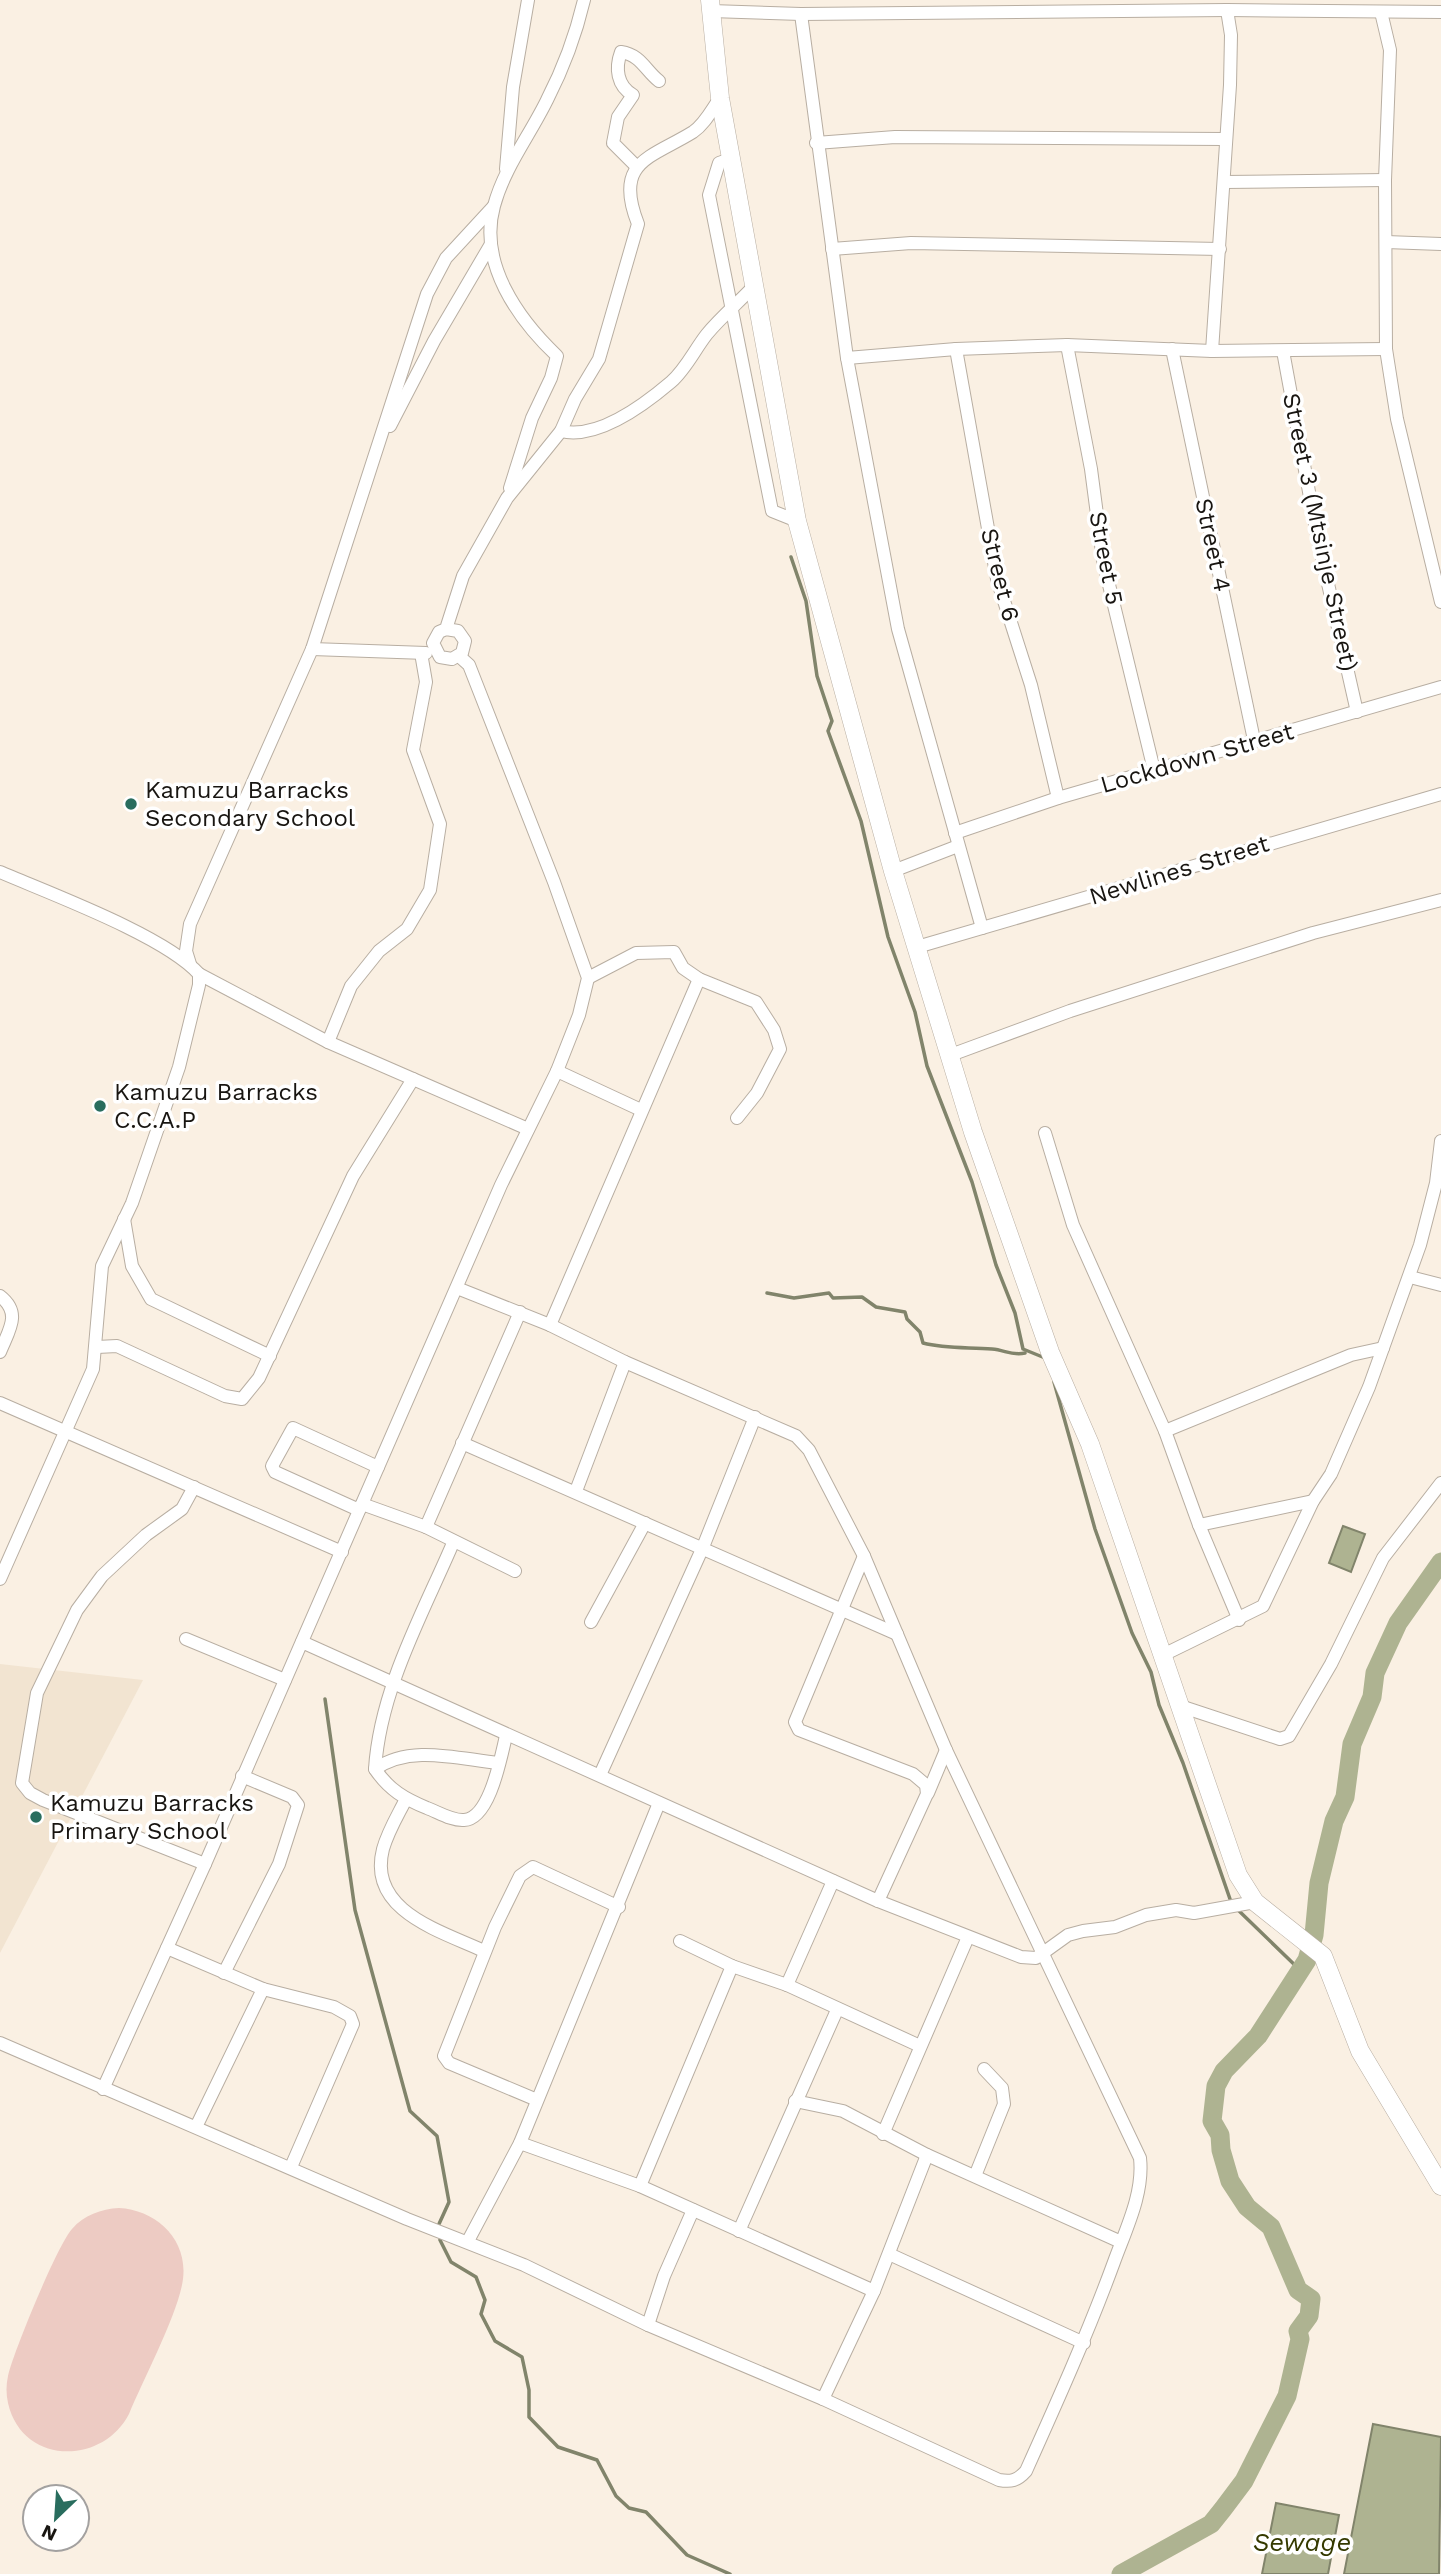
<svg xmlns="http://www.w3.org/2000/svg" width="1441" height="2574" font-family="'Work Sans',sans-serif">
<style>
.built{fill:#f2e4d1}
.green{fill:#edcbc3}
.water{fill:#aeb391;stroke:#81846b;stroke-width:2}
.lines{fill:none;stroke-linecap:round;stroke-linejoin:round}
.stream{stroke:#81846b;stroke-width:3.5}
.river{stroke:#aeb391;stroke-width:19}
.street-casing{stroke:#b8aea2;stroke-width:14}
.secondary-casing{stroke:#b8aea2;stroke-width:19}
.street{stroke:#fff;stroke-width:12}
.secondary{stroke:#fff;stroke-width:18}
.poi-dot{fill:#296d5e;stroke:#fff;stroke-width:2.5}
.labels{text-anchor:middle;stroke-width:7;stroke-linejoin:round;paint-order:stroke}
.street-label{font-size:24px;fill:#181511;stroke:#fff}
.poi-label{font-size:24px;fill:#181511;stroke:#fff;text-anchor:start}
.water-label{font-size:26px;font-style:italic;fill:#353a00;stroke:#fff}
</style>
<rect width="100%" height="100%" fill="#faf0e3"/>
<path class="built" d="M0,1664L143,1680L0,1953Z"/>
<path class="green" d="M119,2208C156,2210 188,2239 183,2279C179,2312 143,2380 129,2414C102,2466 22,2465 8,2403C6,2394 6,2385 8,2376C13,2353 57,2246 72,2229C84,2215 101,2209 119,2208Z"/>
<g class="water">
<path d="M1343,1526L1365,1534L1351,1572L1329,1563Z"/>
<path d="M1373,2424L1441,2437L1439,2574H1344Z"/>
<path d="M1276,2503L1339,2515L1328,2574H1262Z"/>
</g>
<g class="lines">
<g class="stream">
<path d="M791,557L806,601L817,676L832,721L828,731L861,821L888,937L915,1012L927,1066L972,1182L996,1265L1015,1313L1023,1349L1045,1358"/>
<path d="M767,1293L794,1298L829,1293L833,1298L862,1297L876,1307L905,1312L907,1319L920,1332L923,1343C946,1349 968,1347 992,1349C1005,1350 1012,1356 1025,1353"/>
<path d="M1054,1382L1095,1529L1132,1633L1151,1672L1159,1705L1183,1763L1230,1899"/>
<path d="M325,1699L355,1910L410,2111L437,2136L449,2202L439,2224"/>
<path d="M1237,1909L1301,1971"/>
<path d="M440,2240L451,2262L476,2277L485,2300L481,2314L495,2341L522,2357L529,2390V2417L558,2447L597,2460L616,2496L629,2508L646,2512L687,2555L730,2574"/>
</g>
<path class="river" d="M1121,2574L1211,2524L1223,2509L1244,2481L1287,2396L1300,2339L1298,2331L1309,2316L1311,2299L1298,2290L1271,2227L1247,2207L1230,2181L1221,2150L1220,2135L1212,2121L1216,2086L1224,2071L1258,2036L1307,1960L1314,1935L1319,1883L1334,1821L1345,1797L1352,1744L1372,1697L1375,1673L1398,1623L1441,1562"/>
<g class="street-casing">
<g id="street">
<path d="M711,11L801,14L1227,10L1441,12"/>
<path d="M1381,12L1390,50L1385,180L1386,349L1397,419L1441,602"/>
<path d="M801,14L847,358L898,629L982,928"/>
<path d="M816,143L895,137L1224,139"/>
<path d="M730,159L719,163L709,195L772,511L797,521"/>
<path d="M636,166L613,143L618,117L633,95C617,86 615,68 621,52C641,55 645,70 659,81"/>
<path d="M506,169L513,87L528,0"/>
<path d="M1225,182L1385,180"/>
<path d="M1386,242L1441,244"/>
<path d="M832,249L911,243L1220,249"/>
<path d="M1067,345L1091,469L1103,560L1154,770"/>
<path d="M956,349L997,579L1031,685L1058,798"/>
<path d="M1172,349L1254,740"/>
<path d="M1212,351L1230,85L1231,35L1227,10"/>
<path d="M1283,351L1317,535L1357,712"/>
<path d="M847,358L956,349L1067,345L1212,351L1386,349"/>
<path d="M390,426L434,341L491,244"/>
<path d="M561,431C598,440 644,405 671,382C686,369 695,349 707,334C721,317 738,303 753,287"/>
<path d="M510,488L532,418L551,378L557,356C518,319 478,263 494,206C504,168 530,135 547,100C563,69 576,34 584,0"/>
<path d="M446,629L458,631L465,641L462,653L452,659L440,657L433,643L439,632L446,629L463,576L507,498L561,431L575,399L599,359L638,224C613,161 651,158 693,132C705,124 712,109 720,98"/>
<path d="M312,649L426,653"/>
<path d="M955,833L1058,798L1441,687"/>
<path d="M893,871L958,846"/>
<path d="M0,872C51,894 165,936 199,974V985L179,1067L132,1203L102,1266L93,1369L0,1579"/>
<path d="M917,947L1441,794"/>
<path d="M190,964L186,951L190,924L312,649L427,294L446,258L493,207"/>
<path d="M199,974L328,1042L528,1129"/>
<path d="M588,978L636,953L674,952L683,968L699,979L756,1002L774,1030L780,1049L757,1093L737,1118"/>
<path d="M328,1042L351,986L379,951L407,929L430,890L440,824L413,750L426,682L421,653"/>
<path d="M948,1056L1070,1011L1313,933L1441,900"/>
<path d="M557,1071L641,1110"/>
<path d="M1045,1133L1073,1225L1165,1431L1199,1525L1239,1620"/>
<path d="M124,1219L132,1266L151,1299L270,1356"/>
<path d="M1410,1277L1441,1285"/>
<path d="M0,1296C22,1313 9,1330 0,1352"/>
<path d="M550,1325L699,979"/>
<path d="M97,1347L117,1346L225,1396L242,1399L259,1378L353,1176L413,1079"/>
<path d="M0,1403L342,1552"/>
<path d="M1165,1431L1351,1355L1383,1348"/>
<path d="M462,1443L897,1634"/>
<path d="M194,1487L182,1509L146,1535L102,1576L77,1610L37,1693L22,1783L30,1793L43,1800L205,1864"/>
<path d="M576,1491L625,1362"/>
<path d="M362,1504L426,1527L515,1571"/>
<path d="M359,1510L275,1472L272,1466L293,1428L378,1467"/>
<path d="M1199,1525L1313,1501"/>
<path d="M426,1527L520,1312"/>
<path d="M453,1543C422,1615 380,1690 375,1769C389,1790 405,1799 427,1808C438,1812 452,1821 464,1820C490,1819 501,1756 506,1736"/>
<path d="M864,1556L795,1722L799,1730L913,1774L926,1785L927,1794L878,1901"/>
<path d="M591,1622L645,1523"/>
<path d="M186,1639L285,1680"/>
<path d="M302,1642L878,1901L1021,1957L1036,1958L1068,1935L1083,1931L1115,1927L1146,1915L1176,1910L1194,1913L1255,1902"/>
<path d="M1163,1655L1263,1606L1313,1501L1331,1474L1369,1387L1420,1245L1436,1183L1441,1141"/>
<path d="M1183,1707L1280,1739L1289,1736L1331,1664L1383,1558L1441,1483"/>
<path d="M375,1769C411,1744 458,1759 499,1763"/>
<path d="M600,1775L703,1547L755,1417"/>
<path d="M928,1793L946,1750"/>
<path d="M406,1799C398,1815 388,1831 383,1849C367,1911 441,1931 484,1951"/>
<path d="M680,1941L732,1966L787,1985L920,2046"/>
<path d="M167,1948L263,1989L334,2007L350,2016L353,2024L291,2167"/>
<path d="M224,1973L279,1864L298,1805L292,1797L242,1776"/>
<path d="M787,1985L833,1881"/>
<path d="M0,2043L407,2219L524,2265L648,2325L823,2399L999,2480C1011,2482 1017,2481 1026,2471C1057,2402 1088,2333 1114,2262C1126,2229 1144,2193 1140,2158L946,1750L864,1556L809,1450L796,1436L625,1362L550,1325L457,1288"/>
<path d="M103,2089L205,1864L501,1185L557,1071L579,1015L588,978L554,882L469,665L459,656"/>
<path d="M537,2100L449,2063L444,2056L495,1927L520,1876L533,1867L619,1907"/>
<path d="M795,2101L843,2111L927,2155L1121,2242"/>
<path d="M196,2127L263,1989"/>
<path d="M883,2134L968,1937"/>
<path d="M520,2143L640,2186L874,2291"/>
<path d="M975,2176L1004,2104L1002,2088L984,2069"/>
<path d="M640,2186L732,1966"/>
<path d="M739,2231L837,2010"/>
<path d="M468,2241L520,2143L659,1803"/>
<path d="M889,2254L1084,2343"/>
<path d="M648,2325L664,2276L693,2210"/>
<path d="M823,2399L874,2291L927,2155"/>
</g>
</g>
<g class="secondary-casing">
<path id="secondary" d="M710,0L720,98L797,521L893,871L973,1132L1050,1352L1090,1444L1238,1875L1255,1902L1323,1956L1360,2051L1441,2186"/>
</g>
<use href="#street" class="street"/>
<use href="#secondary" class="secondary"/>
</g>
<g class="poi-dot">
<circle cx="131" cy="804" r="7"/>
<circle cx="100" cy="1106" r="7"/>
<circle cx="36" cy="1817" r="7"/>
</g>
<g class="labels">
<g class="street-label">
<text transform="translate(1320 532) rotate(78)" y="8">Street 3 (Mtsinje Street)</text>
<text transform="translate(1213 545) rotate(78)" y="8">Street 4</text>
<text transform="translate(1106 558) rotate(79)" y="8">Street 5</text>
<text transform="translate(1000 575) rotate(76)" y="8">Street 6</text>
<text transform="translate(1197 758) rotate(-16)" y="8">Lockdown Street</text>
<text transform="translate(1179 870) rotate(-17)" y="8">Newlines Street</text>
</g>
<g class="poi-label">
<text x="145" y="798">Kamuzu Barracks<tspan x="145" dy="28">Secondary School</tspan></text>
<text x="114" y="1100">Kamuzu Barracks<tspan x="114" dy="28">C.C.A.P</tspan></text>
<text x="50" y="1811">Kamuzu Barracks<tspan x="50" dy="28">Primary School</tspan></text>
</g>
<g class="water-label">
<text x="1302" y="2551">Sewage</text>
</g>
</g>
<g transform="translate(56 2518) rotate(205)"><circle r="33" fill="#ffffff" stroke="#a3a1a0" stroke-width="2"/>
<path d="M0-5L12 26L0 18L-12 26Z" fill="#296d5e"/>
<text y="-10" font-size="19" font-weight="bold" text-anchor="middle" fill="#181511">N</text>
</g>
</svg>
